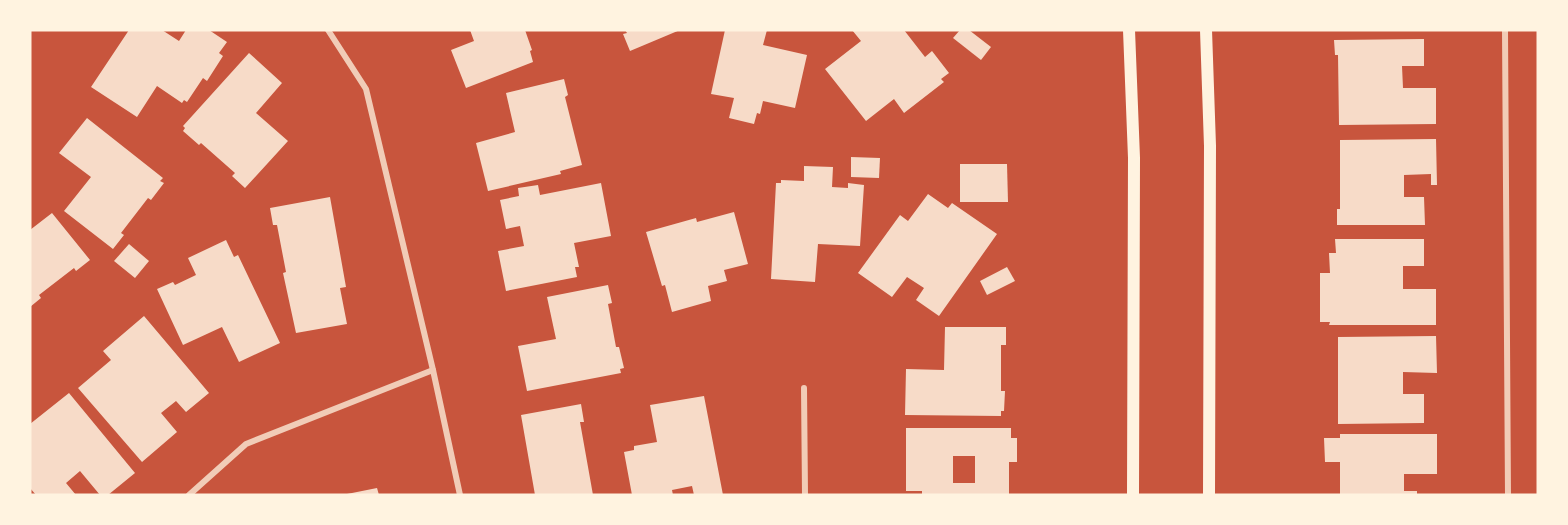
<svg xmlns="http://www.w3.org/2000/svg" width="1568" height="525" font-family="'Space Grotesk',sans-serif">
<style>
.building{fill:#f7dbc8;fill-rule:evenodd}
.lines{fill:none;stroke-linecap:round;stroke-linejoin:round}
.minor{stroke:#f1ccb7;stroke-width:6}
.secondary{stroke:#fff3e0;stroke-width:12}
</style>
<rect width="100%" height="100%" fill="#c8553d"/>
<g class="building">
<path d="M129,30H162L179,41L186,30H209L227,42L219,53L223,56L207,81L203,78L187,102L184,100L182,103L157,86L137,117L91,87Z"/>
<path d="M470,30H525L532,50L530,51L533,62L466,88L451,50L474,41Z"/>
<path d="M625,30H680L630,51L623,34L627,33Z"/>
<path d="M725,30H767L763,45L807,55L795,108L763,101L760,114L757,113L754,124L729,118L734,98L711,94Z"/>
<path d="M852,30H904L925,57L932,51L949,73L941,79L944,82L904,113L894,99L866,121L825,69L861,41Z"/>
<path d="M960,30H969L991,47L981,60L953,38Z"/>
<path d="M1424,39V66H1402L1403,88H1436V124L1339,125L1338,55H1335L1334,40Z"/>
<path d="M249,53L282,83L256,113L288,141L245,188L232,176L235,173L201,143L199,145L183,131L185,128L183,126Z"/>
<path d="M564,79L568,95L565,97L582,165L560,171L561,174L488,191L476,143L515,132L506,93Z"/>
<path d="M87,118L163,178L160,181L164,183L151,200L148,198L121,233L124,235L113,249L64,211L91,177L59,153Z"/>
<path d="M1436,139L1437,185H1431V174L1404,175V197H1424L1425,225H1337V209H1340V140Z"/>
<path d="M851,157L880,158L879,178L851,177Z"/>
<path d="M960,164H1007L1008,202H960Z"/>
<path d="M804,166L833,167L832,187L848,188V183L864,185L860,246L818,244L815,282L771,279L776,183H781V180L804,181Z"/>
<path d="M601,183L611,236L574,243L579,267H575L577,277L506,291L498,251L524,246L520,226L506,229L500,200L519,196L518,188L538,185L540,195Z"/>
<path d="M928,194L948,208L952,203L997,234L939,316L916,300L924,288L907,277L892,297L858,273L900,215L908,221Z"/>
<path d="M330,197L346,287L340,288L347,324L296,333L283,273L286,272L277,225H273L270,208Z"/>
<path d="M734,212L748,264L724,270L727,281L708,286L711,301L672,312L665,285L662,286L646,232L696,218L697,222Z"/>
<path d="M52,213L90,260L76,271L74,268L39,295L41,298L30,307V230Z"/>
<path d="M1335,239H1424V266H1403V289H1436V325H1329L1330,322H1320V273H1330L1329,253H1336Z"/>
<path d="M226,240L234,257L238,255L280,343L239,362L222,327L183,345L157,289L173,282L175,285L196,275L188,258Z"/>
<path d="M129,244L149,261L135,278L114,261Z"/>
<path d="M1007,267L1015,281L987,295L980,281Z"/>
<path d="M608,285L612,303L608,304L616,347H619L624,368L620,369L621,373L527,391L518,346L556,339L547,297Z"/>
<path d="M144,316L209,393L186,412L176,401L161,413L177,432L142,462L78,388L111,360L103,351Z"/>
<path d="M945,327H1006V345H1001V391H1005L1004,411H1001V416L905,415L906,369L944,370Z"/>
<path d="M1436,336L1437,373L1403,372V394H1424V423L1338,424V337Z"/>
<path d="M69,393L135,473L108,495H100L80,471L66,483L76,495H36L30,488V424Z"/>
<path d="M704,396L723,495H694L692,486L672,490L673,495H632L624,452L634,450V446L657,442L650,405Z"/>
<path d="M581,404L584,422H580L593,495H535L521,415Z"/>
<path d="M906,428H1011V438H1017V462H1009V495H922V491H906ZM953,456H975V483H953Z"/>
<path d="M1340,434H1437V474H1404V491H1417V495H1340V462H1325L1324,438H1340Z"/>
<path d="M377,488L379,495H347V494Z"/>
</g>
<g class="lines">
<g class="minor">
<path d="M328,30L366,89L433,370L460,495"/>
<path d="M1505,30L1508,495"/>
<path d="M804,388L805,495"/>
<path d="M189,495L246,444L433,370"/>
</g>
<g class="secondary">
<path d="M1129,30L1134,158L1133,495"/>
<path d="M1206,30L1210,146L1209,495"/>
</g>
</g>
<rect width="1568" height="525" fill="none" stroke="#fff3e0" stroke-width="63"/>
</svg>
